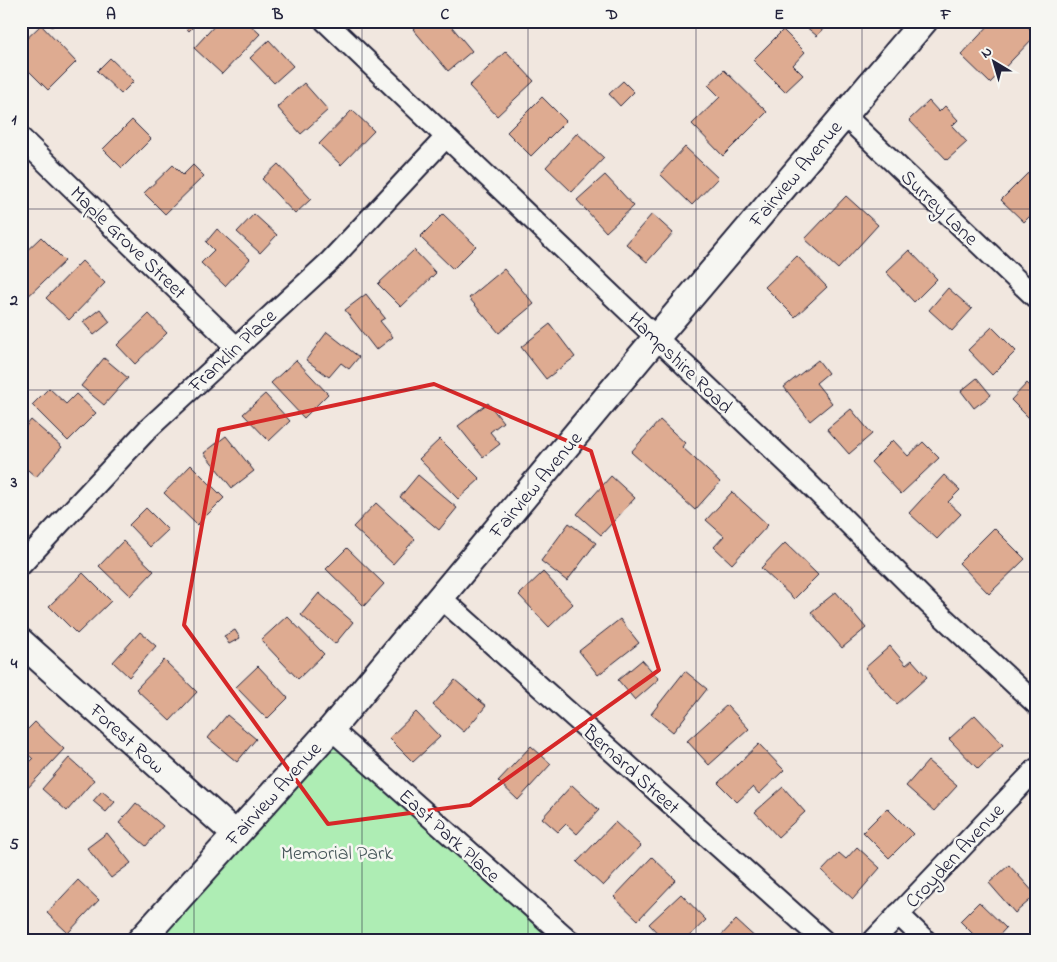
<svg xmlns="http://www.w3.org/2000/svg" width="1057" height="962" font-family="'Indie Flower',sans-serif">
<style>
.green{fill:#aeedb4;stroke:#688878}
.building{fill:#deab91;stroke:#22223b}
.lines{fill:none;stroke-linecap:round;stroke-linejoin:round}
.minor-casing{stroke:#22223b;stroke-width:24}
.tertiary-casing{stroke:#22223b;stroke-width:30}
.minor{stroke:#f6f6f2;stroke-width:20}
.tertiary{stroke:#f6f6f2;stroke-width:26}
.marked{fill:none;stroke:#d62828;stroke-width:4;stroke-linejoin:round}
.grid{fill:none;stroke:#22223b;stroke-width:1;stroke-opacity:0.55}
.labels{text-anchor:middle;stroke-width:5;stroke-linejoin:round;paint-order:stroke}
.street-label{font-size:20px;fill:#22223b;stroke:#f6f6f2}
.park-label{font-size:20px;fill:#455559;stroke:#f6f6f2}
.neatline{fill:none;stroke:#22223b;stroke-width:2}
.grid-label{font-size:16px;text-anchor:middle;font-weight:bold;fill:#22223b}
</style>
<rect width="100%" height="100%" fill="#f1e7df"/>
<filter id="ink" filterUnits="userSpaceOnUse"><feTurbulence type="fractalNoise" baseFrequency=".02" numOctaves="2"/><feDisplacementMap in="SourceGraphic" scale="10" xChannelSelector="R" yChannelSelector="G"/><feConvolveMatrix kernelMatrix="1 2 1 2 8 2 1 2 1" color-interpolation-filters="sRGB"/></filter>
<g filter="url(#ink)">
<path class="green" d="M331,729L570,941H140Z"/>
<g class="building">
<path d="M47,21H57L52,27Z"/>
<path d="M180,21H199L189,31Z"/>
<path d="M219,21H246L260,34L222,74L194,48Z"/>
<path d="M422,21H447L472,51L448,71L413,29Z"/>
<path d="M713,21H728L721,29Z"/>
<path d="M799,21H830L817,36Z"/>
<path d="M993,21H1022L1036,35L990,83L961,55Z"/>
<path d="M41,25L76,62L48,90L21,63V44Z"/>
<path d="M783,30L805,52L793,65L803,75L785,92L753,60Z"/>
<path d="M269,40L293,66L274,83L250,58Z"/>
<path d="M506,51L534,81L497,116L469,86Z"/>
<path d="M110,58L134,81L121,94L97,71Z"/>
<path d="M724,70L767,112L723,156L692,124L720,97L708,85Z"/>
<path d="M623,81L634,92L620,106L609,94Z"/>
<path d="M304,83L328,110L301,134L277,107Z"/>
<path d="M542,97L566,121L531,156L507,132Z"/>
<path d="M929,101L939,112L945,106L958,120L952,126L967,142L947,160L909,120Z"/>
<path d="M352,110L374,131L341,165L319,144Z"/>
<path d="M132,120L151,139L122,168L103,149Z"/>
<path d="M577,133L604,158L572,192L546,167Z"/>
<path d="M685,147L718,178L692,205L660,174Z"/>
<path d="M278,164L311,199L295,214L262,179Z"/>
<path d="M173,165L183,175L193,165L204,176L165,214L144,193Z"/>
<path d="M1028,173L1036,181V210L1024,222L1001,200Z"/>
<path d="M605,175L634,206L606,232L577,200Z"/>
<path d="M846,196L878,225L838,269L805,239Z"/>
<path d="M254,214L277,235L260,253L237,232Z"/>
<path d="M443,214L476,246L453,269L420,237Z"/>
<path d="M652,214L673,233L647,262L626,244Z"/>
<path d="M217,229L250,259L225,286L201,263L214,250L206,242Z"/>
<path d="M41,237L65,261L21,303V256Z"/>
<path d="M414,250L436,273L401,307L378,284Z"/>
<path d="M909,250L937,279L914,302L886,272Z"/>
<path d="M797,256L827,287L795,317L765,287Z"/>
<path d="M82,261L105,283L69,320L46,298Z"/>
<path d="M504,269L534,304L499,333L469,298Z"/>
<path d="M948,288L972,309L952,331L929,310Z"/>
<path d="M366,294L385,318L380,321L393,337L376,350L345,310Z"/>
<path d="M100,309L110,322L94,335L83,322Z"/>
<path d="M149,314L167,333L135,364L117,345Z"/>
<path d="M550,324L575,357L546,379L521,347Z"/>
<path d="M992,327L1016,351L992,375L968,350Z"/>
<path d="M327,332L359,357L349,369L341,363L329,377L306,360Z"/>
<path d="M104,358L128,378L104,405L81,386Z"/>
<path d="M296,360L328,394L304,418L271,383Z"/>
<path d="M818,360L828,373L816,383L832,403L810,421L784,387Z"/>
<path d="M977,378L991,395L974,408L961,391Z"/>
<path d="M1027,383L1034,390L1036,388V425L1011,400Z"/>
<path d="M49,388L66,404L76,394L96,413L68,441L32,405Z"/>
<path d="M265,394L290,421L269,441L243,414Z"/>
<path d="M488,403L503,422L490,432L500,444L483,457L458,426Z"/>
<path d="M851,409L872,434L849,454L827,429Z"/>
<path d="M31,420L62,447L36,477L21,464V432Z"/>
<path d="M660,420L685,443L682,447L720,482L695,510L631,452Z"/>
<path d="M226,436L254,471L232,488L204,453Z"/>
<path d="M440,439L480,479L458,499L419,459Z"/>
<path d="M893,440L908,456L923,442L939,458L901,494L871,462Z"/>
<path d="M191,465L224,498L197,525L164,493Z"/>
<path d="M418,475L457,508L439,530L400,497Z"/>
<path d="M944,475L960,490L948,502L961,514L937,539L909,513Z"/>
<path d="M611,476L635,498L601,535L577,514Z"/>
<path d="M732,492L768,525L732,564L714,547L724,536L706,520Z"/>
<path d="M376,503L415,539L393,564L353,527Z"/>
<path d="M146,508L168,530L150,547L129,525Z"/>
<path d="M569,523L596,543L567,581L541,561Z"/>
<path d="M994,528L1025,559L989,594L959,563Z"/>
<path d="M123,541L154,571L130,596L99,566Z"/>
<path d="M785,543L818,575L794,599L761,568Z"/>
<path d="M347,548L384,584L364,606L326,569Z"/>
<path d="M543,572L573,604L549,627L519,595Z"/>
<path d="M83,573L111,601L77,634L49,606Z"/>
<path d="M836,592L866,628L842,648L811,612Z"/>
<path d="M319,593L353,622L335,644L301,615Z"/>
<path d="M287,616L324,654L298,679L261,640Z"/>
<path d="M620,619L639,643L598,675L579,651Z"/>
<path d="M235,630L240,638L229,644L224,636Z"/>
<path d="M140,632L156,646L129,677L113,662Z"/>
<path d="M890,646L906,665L912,660L927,677L897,704L865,668Z"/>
<path d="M164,660L197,692L170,721L136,689Z"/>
<path d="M642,660L659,679L635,700L618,680Z"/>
<path d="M258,666L288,698L267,719L236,687Z"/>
<path d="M685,671L707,689L673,732L651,714Z"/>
<path d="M455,680L486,706L464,732L433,705Z"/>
<path d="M727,705L749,729L709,765L687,741Z"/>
<path d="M416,712L440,737L413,762L389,738Z"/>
<path d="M227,715L256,739L237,762L208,738Z"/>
<path d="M975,715L1003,745L978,769L949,739Z"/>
<path d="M35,722L64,749L26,790L21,786V771L33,759L21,748V736Z"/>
<path d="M759,744L784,770L759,794L753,787L737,802L718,783Z"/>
<path d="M531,746L551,764L518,800L498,781Z"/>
<path d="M69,758L94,780L67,811L42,789Z"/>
<path d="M928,761L957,786L934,811L906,786Z"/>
<path d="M572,785L599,810L577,834L566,824L558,832L542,818Z"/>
<path d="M783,787L805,812L778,837L755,812Z"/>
<path d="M102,791L115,802L106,812L93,801Z"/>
<path d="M136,803L163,826L146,846L119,823Z"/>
<path d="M887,808L913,834L889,858L863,832Z"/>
<path d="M615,822L641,846L603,886L577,862Z"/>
<path d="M107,833L131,863L111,878L87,848Z"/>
<path d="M857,847L880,868L853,899L822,871L839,853L846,859Z"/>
<path d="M652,857L676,880L638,920L614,897Z"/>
<path d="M1009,865L1036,895L1015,913L989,883Z"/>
<path d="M78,880L99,900L68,933L47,913Z"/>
<path d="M681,894L706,920L684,941H665L649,924Z"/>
<path d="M979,902L1006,928L994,941H980L960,921Z"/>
<path d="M736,920L759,941H716Z"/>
<path d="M21,925L37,941H21Z"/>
</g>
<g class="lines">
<g class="minor-casing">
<g id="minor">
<path d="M325,21L803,478L929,604L1036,704"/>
<path d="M844,115L1036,298"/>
<path d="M21,138L236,347"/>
<path d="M21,565L148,429L330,261L446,137"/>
<path d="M441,598L824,941"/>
<path d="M331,729L570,941"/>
<path d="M898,914L926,941"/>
<path d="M873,941L1036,769"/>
</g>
</g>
<g class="tertiary-casing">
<g id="tertiary">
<path d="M21,642L235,834"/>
<path d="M140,941L331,729L656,338L924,21"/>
</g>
</g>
<use href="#minor" class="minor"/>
<use href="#tertiary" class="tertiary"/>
</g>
</g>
<path class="marked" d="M434,384L591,451L659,670L470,805L328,824L184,625L219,430Z"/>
<path class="grid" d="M194,21V941M362,21V941M528,21V941M696,21V941M862,21V941M21,209H1036M21,390H1036M21,572H1036M21,753H1036"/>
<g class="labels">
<g class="street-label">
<text transform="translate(795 173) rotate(-50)" y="7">Fairview Avenue</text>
<text transform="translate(940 207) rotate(44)" y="7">Surrey Lane</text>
<text transform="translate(129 242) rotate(44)" y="7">Maple Grove Street</text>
<text transform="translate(232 350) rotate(-43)" y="7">Franklin Place</text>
<text transform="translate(681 362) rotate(44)" y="7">Hampshire Road</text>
<text transform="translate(535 484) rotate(-50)" y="7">Fairview Avenue</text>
<text transform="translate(128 738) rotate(42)" y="7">Forest Row</text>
<text transform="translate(632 769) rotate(42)" y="7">Bernard Street</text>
<text transform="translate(273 793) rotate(-48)" y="7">Fairview Avenue</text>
<text transform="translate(450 835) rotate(42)" y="7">East Park Place</text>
<text transform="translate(954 855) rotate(-47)" y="7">Croyden Avenue</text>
</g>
<g class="park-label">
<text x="337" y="859">Memorial Park</text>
</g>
</g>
<rect width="1057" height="962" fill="none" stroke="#f6f6f2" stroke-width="55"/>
<g transform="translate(994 62) rotate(322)" stroke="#f6f6f2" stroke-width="4" paint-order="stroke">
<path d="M0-4L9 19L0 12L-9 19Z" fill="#22223b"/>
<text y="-8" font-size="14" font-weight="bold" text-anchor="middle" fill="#22223b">N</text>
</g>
<rect x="28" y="28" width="1002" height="906" class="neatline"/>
<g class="grid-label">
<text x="111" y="19">A</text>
<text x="278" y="19">B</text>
<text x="445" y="19">C</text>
<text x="612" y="19">D</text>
<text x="779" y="19">E</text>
<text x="946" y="19">F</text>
<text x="14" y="124">1</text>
<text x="14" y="305">2</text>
<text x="14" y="487">3</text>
<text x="14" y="668">4</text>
<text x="14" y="849">5</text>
</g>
</svg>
